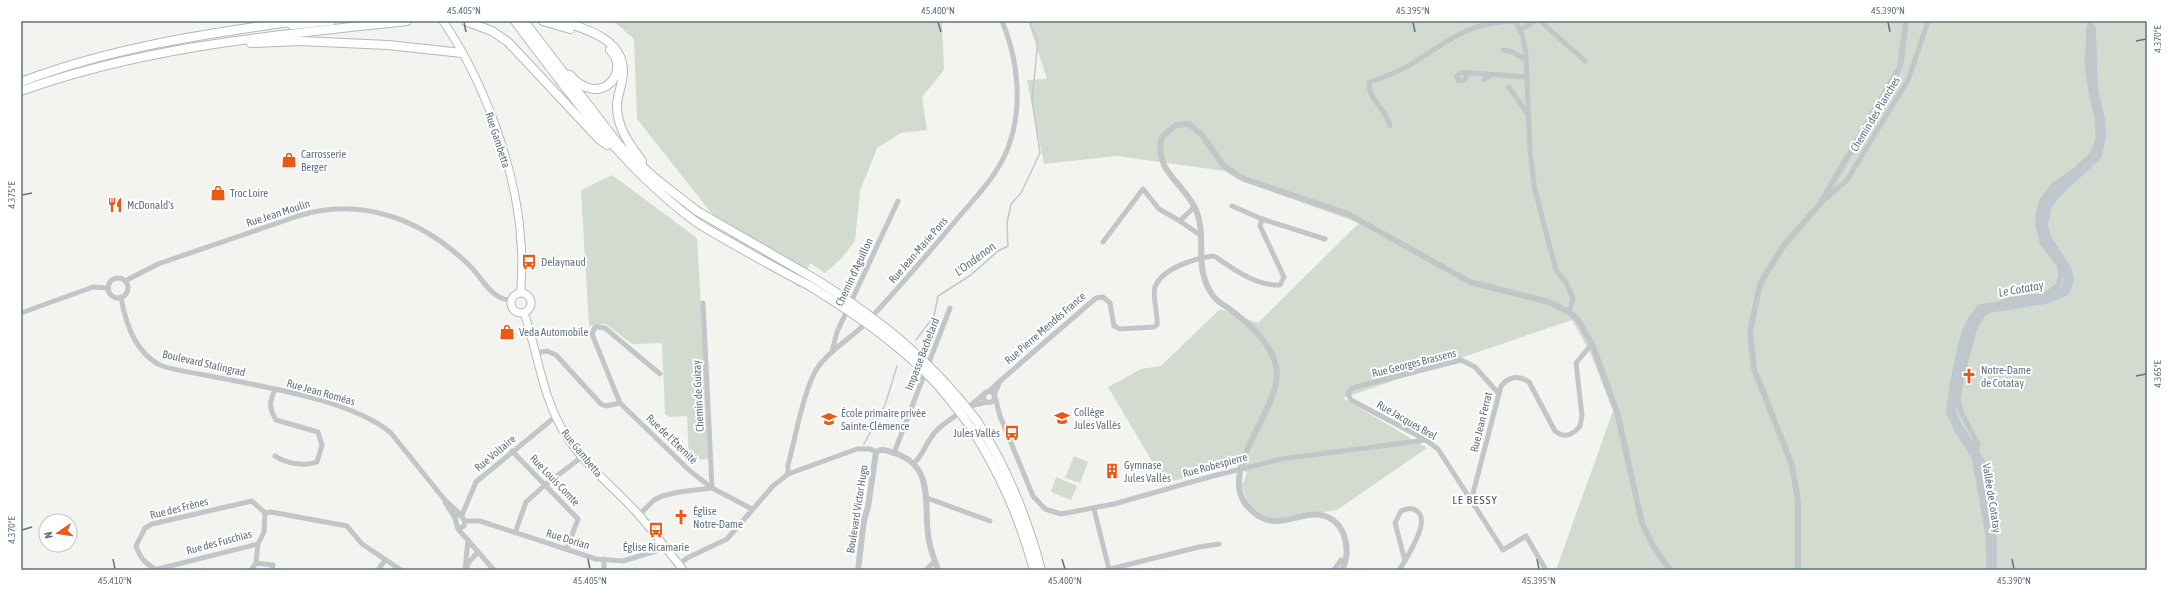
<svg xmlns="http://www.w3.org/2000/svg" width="2168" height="591" font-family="'Asap Condensed',sans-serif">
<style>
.green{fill:#d3dbd0}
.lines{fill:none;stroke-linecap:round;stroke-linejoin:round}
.stream{stroke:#bec8ce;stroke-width:1.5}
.river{stroke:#bec8ce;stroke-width:10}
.secondary-casing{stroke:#b5b9be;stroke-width:9}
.trunk-casing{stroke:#b5b8bb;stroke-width:10}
.minor{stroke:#c3c6c9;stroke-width:5}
.tertiary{stroke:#c3c6c9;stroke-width:6}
.secondary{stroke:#fff;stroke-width:7}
.trunk{stroke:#fff;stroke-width:8}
.trunk-bridge-casing{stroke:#b5b8bb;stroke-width:10;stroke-linecap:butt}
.trunk-bridge{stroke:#fff;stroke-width:8}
.ticks{fill:none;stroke:#617182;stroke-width:1.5}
.labels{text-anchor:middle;stroke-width:4;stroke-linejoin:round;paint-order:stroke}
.street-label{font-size:11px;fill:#617182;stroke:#fff}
.poi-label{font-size:11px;fill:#617182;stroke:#fff;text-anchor:start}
.water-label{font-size:12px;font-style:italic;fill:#617a87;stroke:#fff}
.neighbourhood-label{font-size:12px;letter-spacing:1px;fill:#4f5a67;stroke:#fff}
.neatline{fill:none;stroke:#617182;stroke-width:1.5}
.ticks-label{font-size:10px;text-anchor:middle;fill:#617182}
</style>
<rect width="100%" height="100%" fill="#f3f4ef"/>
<g class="green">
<path d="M613,21H942L944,70L922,97L927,130L901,133L877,148L860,191L855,241L841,259L825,273L810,263L800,288L751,245L747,258L637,119L634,39Z"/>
<path d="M1028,21H2147V570H1556L1613,411L1590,352L1572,320L1343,398L1427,448L1337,510L1273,519L1261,514L1248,504L1242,485L1247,473L1237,465L1165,483L1108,387L1141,369L1161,366L1220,309L1258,323L1359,223L1237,179L1225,171L1117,156L1044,164L1027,80L1047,79Z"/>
<path d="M612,175L697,238L710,459L689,460L687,416L670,417L665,414L662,343L632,344L606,324L589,326L581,190Z"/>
<path d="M1074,456L1088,462L1080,483L1065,478Z"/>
<path d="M1056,477L1077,486L1071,500L1051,492Z"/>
</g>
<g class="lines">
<g class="stream">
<path d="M916,340L934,316L938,296L971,275L998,251L1008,246L1007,223L1011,204L1021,193L1040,153L1032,100L1038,41L1029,21"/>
<path d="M864,444L885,405L897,366"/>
</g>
<path class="river" d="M1992,570V540L1981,464L1958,427L1951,412L1955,382L1965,337L1972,321L1981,309L2045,299L2065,291L2069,280L2066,269L2046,238L2043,224L2047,206L2054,195L2097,155L2101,137L2100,119L2093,90L2091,29"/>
<g class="secondary-casing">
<g id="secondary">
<path d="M443,21C484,81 517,170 521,243C523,260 521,276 521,292"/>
<circle cx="521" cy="303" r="10"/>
<path d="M524,313C538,353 542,397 565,434C584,465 615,488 639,515C654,533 669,551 683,570"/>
</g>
</g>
<g class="trunk-casing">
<g id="trunk">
<path d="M465,21L492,31L508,42L599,139L607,145"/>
<path d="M515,21C569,93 620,164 692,219C701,226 713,232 723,238C752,255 781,271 810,286"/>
<path d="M524,21L619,145L656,179L697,211L815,279"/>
<path d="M543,21L570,29"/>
<path d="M562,21C586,29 622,39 623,70C624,81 617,94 617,106C617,128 630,145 642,161"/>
<path d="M292,25L331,21"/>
<path d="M251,43L300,41L388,45L462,53"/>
<path d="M570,75C600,110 632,71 610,50"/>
<path d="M21,82C110,48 203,34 297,21"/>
<path d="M21,91C145,46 277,35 407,21"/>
<path d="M977,421C1007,468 1027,517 1041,570"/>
<path d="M970,426C1000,473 1019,516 1034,570"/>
</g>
</g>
<g class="minor">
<path d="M1540,21L1585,61"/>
<path d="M1520,30L1535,21"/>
<path d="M1503,50L1513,52L1526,60"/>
<path d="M1467,73L1465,79L1461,81L1458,80L1457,76L1461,72L1527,77"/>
<path d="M1484,80L1492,75"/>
<path d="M1509,87L1527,113"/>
<path d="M1390,126C1387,109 1368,101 1369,82C1381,78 1395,74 1406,67C1445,45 1466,21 1515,21L1522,34L1526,54L1530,152L1535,190L1556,270L1567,284L1573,299L1569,312"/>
<path d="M1823,201L1847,180L1908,80L1928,21"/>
<path d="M1232,206L1262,219L1325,239"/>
<path d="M1180,221L1194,207"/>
<path d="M1103,242L1143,189L1159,209L1180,221L1200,235"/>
<circle cx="118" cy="288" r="10"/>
<path d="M125,281L158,264L298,216C363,196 423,220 470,266C483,279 491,299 510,300"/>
<path d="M121,297C125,321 135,351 158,364C166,369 194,373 205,375C258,386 351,399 391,433L444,499L459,513"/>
<path d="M703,303L712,488"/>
<path d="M21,313L93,287L108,288"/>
<path d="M832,352L837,332L898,201"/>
<path d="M537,353L547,351L556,355L601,404L606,406L620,403L690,471L712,488"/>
<path d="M1000,381L1096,298L1103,297L1110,303L1114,326L1120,329L1154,327L1157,325C1158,314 1152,295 1155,287C1162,268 1196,258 1214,256C1234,269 1255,286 1280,285L1284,277L1260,226L1262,219"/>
<path d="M275,390C269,402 269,408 276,420L318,432L322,445L317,462C305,467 285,463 275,456"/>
<circle cx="989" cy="397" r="5.5"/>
<path d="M988,392L1000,381L994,395"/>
<path d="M985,393L970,406L987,402"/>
<path d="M1499,394L1475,367L1461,360L1352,388L1348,394L1351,400L1426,440L1438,449L1503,550L1526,536L1546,570"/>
<path d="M995,397L1000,416L1033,496L1045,509L1061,514L1114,504L1209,477L1281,459L1426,440"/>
<path d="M620,403L592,334L595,327L605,328L660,374"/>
<path d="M512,451L578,519L567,548"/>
<path d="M894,453L950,308"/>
<path d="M914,463C922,456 924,448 930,439C937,427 950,420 961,412"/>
<path d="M788,474V465C795,440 804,387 818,367C831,349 850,339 865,324C897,290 927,255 957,219C976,197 999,174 1009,145C1023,106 1018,59 1002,21"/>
<path d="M927,498L990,521"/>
<path d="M1471,501L1501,386C1509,376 1519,375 1529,382L1555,431C1564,438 1572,436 1580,426L1582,416L1576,363L1592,344"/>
<path d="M445,502L455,518"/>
<path d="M1094,509L1109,569"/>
<path d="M265,513L271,512L347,526L362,544L401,570"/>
<path d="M459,513L465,521L464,526L458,529L455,518Z"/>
<path d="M462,515L476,482L555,417"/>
<path d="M639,515L654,500L662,496L679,492L712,488L752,509"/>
<path d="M465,521H480L596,559L623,561L666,548"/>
<path d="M458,529L494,570"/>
<path d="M515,533L526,502L545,485L583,456"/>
<path d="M256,563L273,565L272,570"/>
<path d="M679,565L687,558L727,539L773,486L788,474L857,449H870L876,452"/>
<path d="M467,567L469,562L478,552"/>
<path d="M155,569C145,563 140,558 136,546L145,528L152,524L252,501L265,513"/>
<path d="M154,570L258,544L264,532L265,513"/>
<path d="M251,570L256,563L258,544"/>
<path d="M378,570L385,560"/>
<path d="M465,570L468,540"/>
<path d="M604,570V559"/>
<path d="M926,570L935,561"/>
<path d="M1106,570L1199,547L1219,544"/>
<path d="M1334,570L1341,560"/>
<path d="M1399,570L1405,561C1411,549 1429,522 1418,512C1413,507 1408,508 1401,511L1395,523L1405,561"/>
<path d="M1989,570L1988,536L1975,462L1978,444L1961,412L1958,398L1962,376L1974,330L1983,314L2006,300L2045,295L2058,285L2061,275L2059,265L2042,243L2038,226V216L2041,202L2053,185L2074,171L2092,154L2098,140V124L2088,75L2087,58L2090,21"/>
</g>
<g class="tertiary">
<path d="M858,570L864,520L868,507L876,452C882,448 888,451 894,453C934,465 924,502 928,534C929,547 934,558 938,570"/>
<path d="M1342,570C1351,552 1347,524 1325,516C1304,509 1285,528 1262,518C1255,514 1249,509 1244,502C1220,460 1289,403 1275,362C1267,339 1250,325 1231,310C1225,306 1218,302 1214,297C1192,269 1208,239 1196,210C1184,182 1153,172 1162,137L1176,125L1189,124L1201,134L1224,166L1244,179L1348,214L1470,282L1549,302L1569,312L1578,320L1592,344L1617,412L1642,523L1652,544L1670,570"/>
<path d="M1798,570V501L1792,465L1754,369L1750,332L1760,284L1784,245L1820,204L1900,67L1906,21"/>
</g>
<use href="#secondary" class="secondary"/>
<use href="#trunk" class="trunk"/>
<g class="trunk-bridge-casing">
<g id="trunk-bridge">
<path d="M815,279C880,320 930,359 977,421"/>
<path d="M810,286C855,314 898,343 934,381C947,395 959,411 970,426"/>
</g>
</g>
<use href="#trunk-bridge" class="trunk-bridge"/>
</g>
<path class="ticks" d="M464,22L466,32M938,22L941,32M1413,22L1415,32M1888,22L1890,32M2136,41L2146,39M22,195L32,193M2136,376L2146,374M22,530L32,527M113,559L115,569M588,559L590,569M1062,559L1065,569M1537,559L1539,569M2012,559L2014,569"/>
<defs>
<g id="shop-bare" transform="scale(1.2)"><path d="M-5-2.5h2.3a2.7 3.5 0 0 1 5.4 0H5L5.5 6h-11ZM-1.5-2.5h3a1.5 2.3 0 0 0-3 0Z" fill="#ec5917" stroke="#fff" stroke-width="2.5" paint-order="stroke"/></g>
<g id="restaurant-bare" transform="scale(1.2)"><path d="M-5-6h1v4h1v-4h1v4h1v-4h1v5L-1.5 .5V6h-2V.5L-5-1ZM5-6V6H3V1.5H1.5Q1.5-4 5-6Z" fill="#ec5917" stroke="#fff" stroke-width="2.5" paint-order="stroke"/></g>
<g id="bus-bare" transform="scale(1.2)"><path d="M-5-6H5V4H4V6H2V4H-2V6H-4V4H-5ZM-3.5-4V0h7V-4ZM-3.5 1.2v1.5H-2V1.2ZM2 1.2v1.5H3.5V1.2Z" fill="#ec5917" stroke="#fff" stroke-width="2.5" paint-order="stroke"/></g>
<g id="church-bare" transform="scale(1.2)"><path d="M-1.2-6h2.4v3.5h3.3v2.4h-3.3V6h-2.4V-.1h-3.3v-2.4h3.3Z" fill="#ec5917" stroke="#fff" stroke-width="2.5" paint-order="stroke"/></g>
<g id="school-bare" transform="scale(1.2)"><path d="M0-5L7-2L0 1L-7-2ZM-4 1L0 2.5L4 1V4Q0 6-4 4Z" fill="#ec5917" stroke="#fff" stroke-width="2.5" paint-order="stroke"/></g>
<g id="building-bare" transform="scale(1.2)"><path d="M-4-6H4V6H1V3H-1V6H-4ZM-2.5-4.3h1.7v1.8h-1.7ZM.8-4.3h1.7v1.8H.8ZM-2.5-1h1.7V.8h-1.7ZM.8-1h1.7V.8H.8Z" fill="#ec5917" stroke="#fff" stroke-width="2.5" paint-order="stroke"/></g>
</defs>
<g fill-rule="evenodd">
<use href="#shop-bare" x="289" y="160"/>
<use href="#shop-bare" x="218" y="193"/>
<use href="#restaurant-bare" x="115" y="205"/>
<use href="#bus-bare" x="529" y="262"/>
<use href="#shop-bare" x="507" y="332"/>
<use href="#church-bare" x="1969" y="376"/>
<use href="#school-bare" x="1062" y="418"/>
<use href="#school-bare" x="829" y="419"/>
<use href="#bus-bare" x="1012" y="433"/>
<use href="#building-bare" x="1112" y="471"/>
<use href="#church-bare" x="681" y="517"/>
<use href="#bus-bare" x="656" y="530"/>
</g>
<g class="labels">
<g class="street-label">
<text transform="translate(1875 114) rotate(-59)" y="4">Chemin des Planches</text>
<text transform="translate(498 140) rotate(72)" y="4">Rue Gambetta</text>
<text transform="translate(278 213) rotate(-18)" y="4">Rue Jean Moulin</text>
<text transform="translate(918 250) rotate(-49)" y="4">Rue Jean-Marie Pons</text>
<text transform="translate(854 272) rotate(-65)" y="4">Chemin d'Aguillon</text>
<text transform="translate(1045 328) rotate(-41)" y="4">Rue Pierre Mendès France</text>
<text transform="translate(922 354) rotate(-69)" y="4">Impasse Bachelard</text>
<text transform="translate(204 363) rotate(13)" y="4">Boulevard Stalingrad</text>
<text transform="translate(1414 363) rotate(-14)" y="4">Rue Georges Brassens</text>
<text transform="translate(321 392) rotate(16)" y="4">Rue Jean Roméas</text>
<text transform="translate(698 396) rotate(-93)" y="4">Chemin de Guizay</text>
<text transform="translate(1407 420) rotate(30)" y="4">Rue Jacques Brel</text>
<text transform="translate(1481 422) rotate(-76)" y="4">Rue Jean Ferrat</text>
<text transform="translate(672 439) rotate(44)" y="4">Rue de l'Éternité</text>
<text transform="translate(495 453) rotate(-40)" y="4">Rue Voltaire</text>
<text transform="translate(582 453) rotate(51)" y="4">Rue Gambetta</text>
<text transform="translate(1215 465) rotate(-15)" y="4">Rue Robespierre</text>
<text transform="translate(555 480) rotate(46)" y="4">Rue Louis Comte</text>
<text transform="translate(1992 498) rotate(81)" y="4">Vallée de Cotatay</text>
<text transform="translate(179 508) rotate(-14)" y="4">Rue des Frênes</text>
<text transform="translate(857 509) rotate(-81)" y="4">Boulevard Victor Hugo</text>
<text transform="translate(568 539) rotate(17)" y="4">Rue Dorian</text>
<text transform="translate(219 542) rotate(-15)" y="4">Rue des Fuschias</text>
</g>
<g class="poi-label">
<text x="301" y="158">Carrosserie<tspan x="301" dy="13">Berger</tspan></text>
<text x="230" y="197">Troc Loire</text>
<text x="127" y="209">McDonald's</text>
<text x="541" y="266">Delaynaud</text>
<text x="519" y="336">Veda Automobile</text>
<text x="1981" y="374">Notre-Dame<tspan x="1981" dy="13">de Cotatay</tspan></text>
<text x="1074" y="416">Collège<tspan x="1074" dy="13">Jules Vallès</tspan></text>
<text x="841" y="417">École primaire privée<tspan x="841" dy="13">Sainte-Clémence</tspan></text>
<text x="1000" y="437" text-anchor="end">Jules Vallès</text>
<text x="1124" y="469">Gymnase<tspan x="1124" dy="13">Jules Vallès</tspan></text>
<text x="693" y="515">Église<tspan x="693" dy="13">Notre-Dame</tspan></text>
<text x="656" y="551" text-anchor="middle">Église Ricamarie</text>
</g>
<g class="water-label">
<text transform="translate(975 259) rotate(-37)" y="4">L'Ondenon</text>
<text transform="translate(2021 289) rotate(-10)" y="4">Le Cotatay</text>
</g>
<g class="neighbourhood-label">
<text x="1475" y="504">LE BESSY</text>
</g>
</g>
<rect width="2168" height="591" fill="none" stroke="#ffffff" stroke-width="44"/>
<g transform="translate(58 533) rotate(257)"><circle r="19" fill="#ffffff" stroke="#c0c6cd"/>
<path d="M0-3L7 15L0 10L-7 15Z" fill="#ec5917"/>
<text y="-6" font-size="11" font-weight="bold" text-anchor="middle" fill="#617182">N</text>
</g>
<rect x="22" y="22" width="2124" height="547" class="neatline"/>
<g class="ticks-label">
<text x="464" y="14">45.405°N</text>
<text x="938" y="14">45.400°N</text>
<text x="1413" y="14">45.395°N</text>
<text x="1888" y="14">45.390°N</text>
<text transform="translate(2157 39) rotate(-90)" y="4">4.370°E</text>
<text transform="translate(11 195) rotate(-90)" y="4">4.375°E</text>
<text transform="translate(2157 374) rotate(-90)" y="4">4.365°E</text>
<text transform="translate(11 530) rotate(-90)" y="4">4.370°E</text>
<text x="115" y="584">45.410°N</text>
<text x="590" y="584">45.405°N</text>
<text x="1065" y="584">45.400°N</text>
<text x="1539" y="584">45.395°N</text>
<text x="2014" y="584">45.390°N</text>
</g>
</svg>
